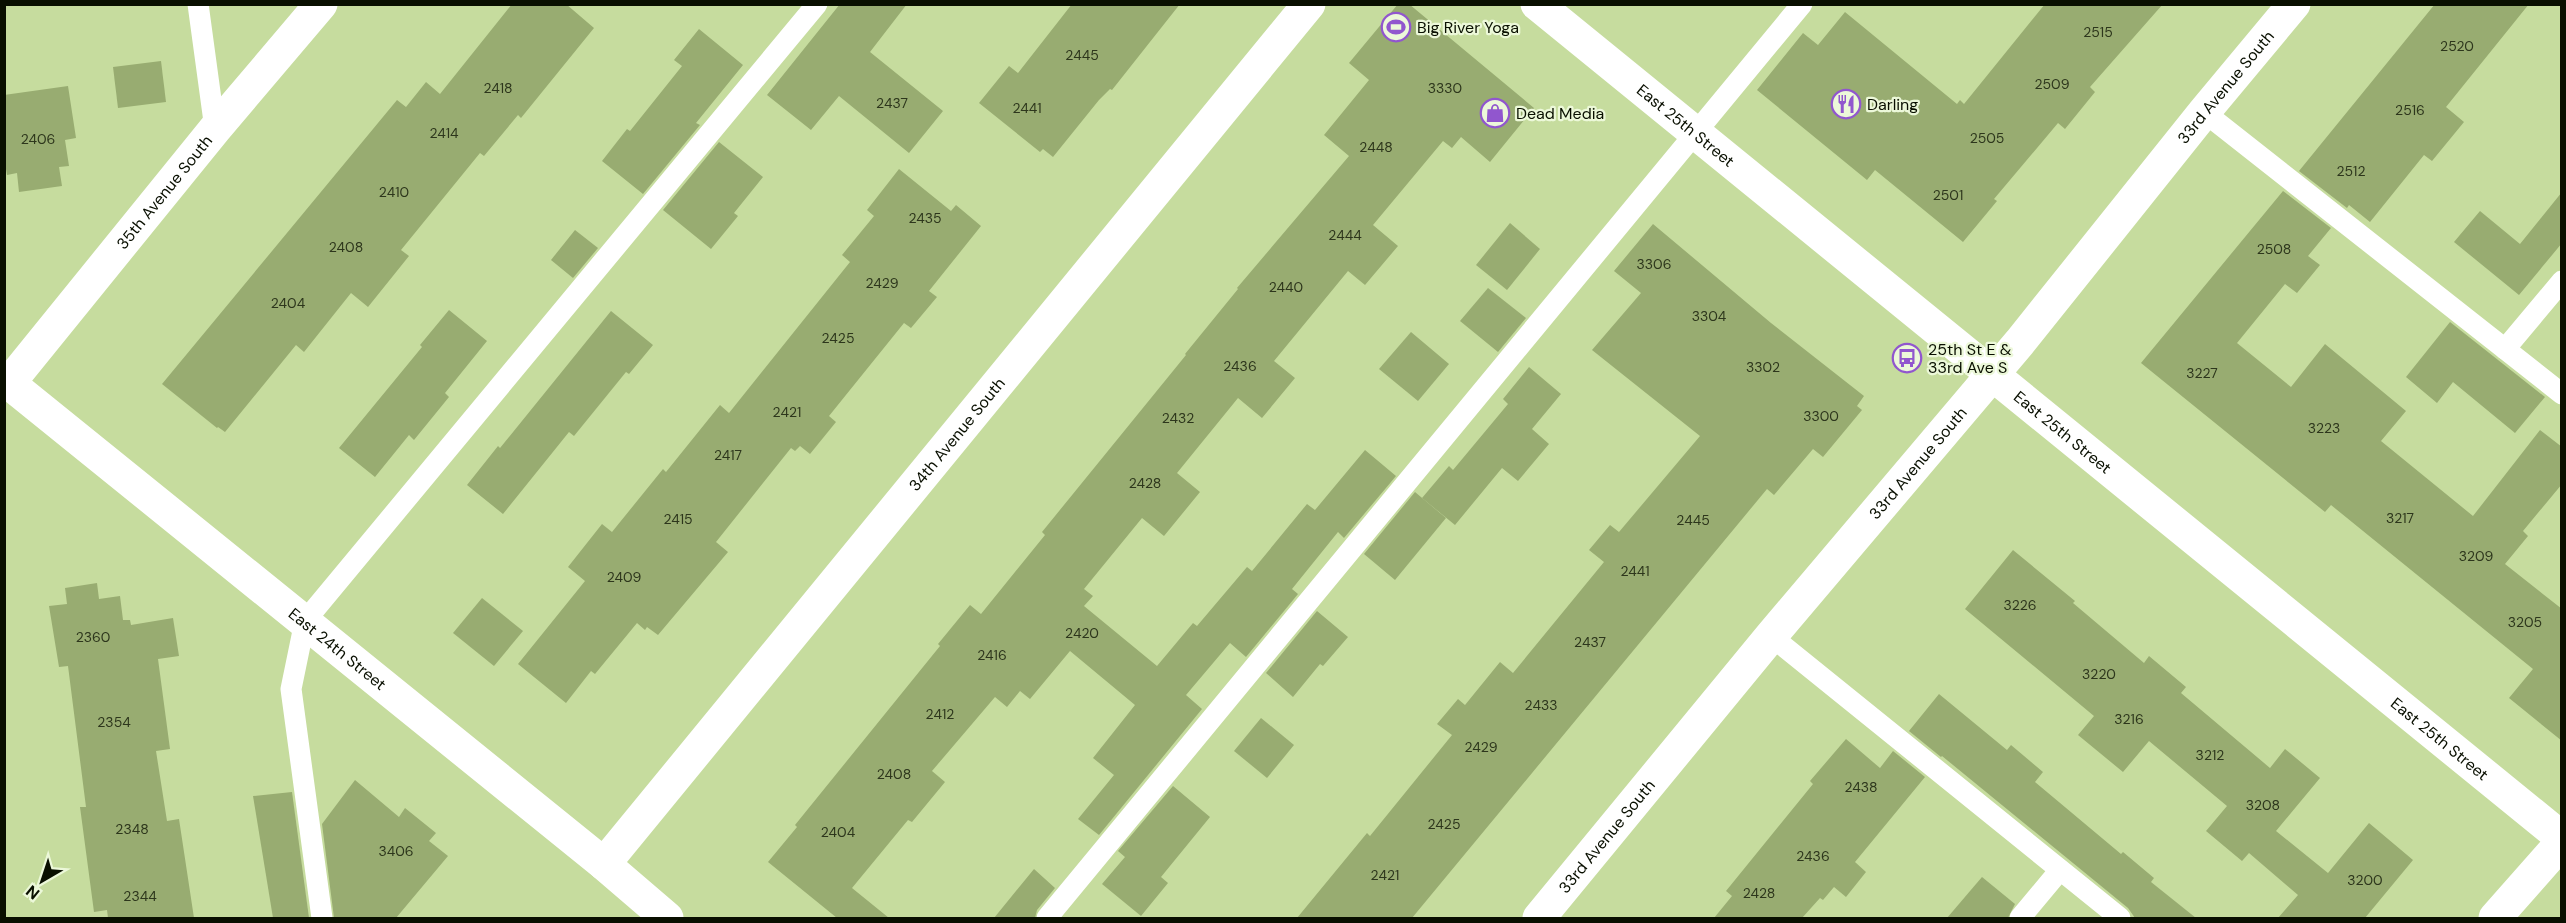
<svg xmlns="http://www.w3.org/2000/svg" width="2566" height="923" font-family="'DM Sans',sans-serif">
<style>
.building{fill:#98ac71}
.lines{fill:none;stroke-linecap:round;stroke-linejoin:round}
.lane{stroke:#fff;stroke-width:21}
.street{stroke:#fff;stroke-width:33}
.secondary{stroke:#fff;stroke-width:33}
.labels{text-anchor:middle;stroke-width:4.5;stroke-linejoin:round;paint-order:stroke}
.number-label{font-size:14px;fill:#2d361c}
.poi-label{font-size:16px;fill:#090f00;stroke:#ecf8d9;text-anchor:start}
.street-label{font-size:16px;fill:#090f00;stroke:#ecf8d9}
</style>
<rect width="100%" height="100%" fill="#c6dc9e"/>
<g class="building">
<path d="M512,4H566L594,28L521,118L518,115L484,156L480,153L401,250L409,256L368,307L351,293L304,352L296,345L225,432L218,427L217,428L162,384L397,100L406,107L426,82L440,94Z"/>
<path d="M840,4H907L870,52L943,111L909,153L839,96L811,130L767,95Z"/>
<path d="M1072,4H1180L1112,90L1110,89L1099,100L1053,157L1043,149L1040,152L979,103L1009,66L1018,73Z"/>
<path d="M1398,4H1409L1534,108L1490,162L1461,137L1452,148L1443,141L1373,225L1398,246L1365,285L1348,271L1274,361L1295,378L1262,418L1238,398L1177,473L1200,492L1164,536L1142,518L1084,589L1093,596L1084,606L1157,666L1193,623L1197,626L1247,567L1252,571L1307,504L1315,510L1365,450L1396,476L1344,538L1338,532L1292,589L1298,594L1246,657L1230,643L1186,695L1202,709L1099,835L1078,819L1114,775L1093,758L1135,705L1070,651L1030,699L1020,691L1007,707L995,697L932,771L945,782L912,822L908,820L852,888L889,918H837L768,862L797,827L795,825L940,646L938,644L970,605L981,614L1045,535L1042,532L1186,355L1185,354L1238,289L1237,288L1349,156L1324,135L1369,80L1349,63Z"/>
<path d="M2045,4H2163L2090,87L2095,92L2065,129L2058,123L1994,199L1997,201L1963,242L1875,170L1867,180L1757,90L1803,33L1818,45L1845,12L1957,104L1960,100L1964,104Z"/>
<path d="M2435,4H2529L2446,107L2464,122L2432,161L2424,155L2370,222L2349,205L2347,208L2299,171Z"/>
<path d="M699,29L743,65L696,123L700,125L643,194L602,161L627,129L630,131L682,66L674,60Z"/>
<path d="M161,61L166,102L118,108L113,67Z"/>
<path d="M68,86L76,138L65,140L69,166L59,167L62,186L19,192L17,173L7,175L4,157V95Z"/>
<path d="M719,142L763,177L734,213L738,216L711,249L663,210Z"/>
<path d="M899,169L951,211L956,205L981,226L929,291L937,297L911,328L904,323L829,416L836,422L810,454L800,446L795,451L791,448L716,542L728,552L658,635L647,627L645,630L637,623L595,674L591,671L566,703L518,664L585,581L568,567L602,524L612,532L663,469L666,472L720,405L729,413L850,262L842,255L874,216L867,210Z"/>
<path d="M2283,191L2331,228L2308,256L2320,265L2297,293L2285,284L2237,343L2291,387L2325,344L2406,411L2381,441L2473,516L2540,430L2562,447V484L2523,531L2528,536L2505,564L2562,609V741L2509,698L2533,669L2331,505L2325,512L2141,363Z"/>
<path d="M2562,192V243L2519,295L2454,242L2480,211L2520,244Z"/>
<path d="M1510,223L1540,249L1507,290L1476,265Z"/>
<path d="M1653,224L1771,323L1864,396L1857,406L1862,410L1823,457L1813,449L1774,495L1767,489L1412,918H1297L1367,833L1370,836L1452,735L1437,724L1458,699L1465,705L1500,662L1513,673L1604,562L1589,550L1610,525L1619,532L1700,436L1592,350L1641,293L1614,271Z"/>
<path d="M575,230L598,248L573,278L551,260Z"/>
<path d="M1488,288L1526,318L1498,352L1460,321Z"/>
<path d="M449,310L487,341L445,393L449,397L414,440L409,435L375,477L339,448L422,347L420,345Z"/>
<path d="M611,311L653,345L629,374L626,372L574,436L569,432L503,514L467,485L498,446L500,448Z"/>
<path d="M2450,322L2545,397L2515,433L2453,382L2437,403L2406,377Z"/>
<path d="M1411,332L1449,364L1418,401L1379,369Z"/>
<path d="M1529,367L1561,394L1532,429L1549,444L1518,481L1502,468L1455,525L1422,498L1449,466L1453,470L1508,404L1503,399Z"/>
<path d="M1415,492L1446,518L1395,580L1364,554Z"/>
<path d="M2013,550L2075,601L2073,603L2144,663L2149,656L2186,687L2181,693L2270,768L2285,749L2320,778L2276,831L2328,873L2369,823L2413,860L2365,918H2278L2298,895L2249,853L2242,861L2206,831L2227,806L2149,741L2123,772L2078,735L2094,716L1965,609Z"/>
<path d="M97,583L99,599L120,596L123,620H130L131,625L173,618L179,656L158,659L170,749L156,751L167,821L179,819L194,918H108L107,910L94,912L80,807H86L68,666L59,667L49,606L67,604L65,588Z"/>
<path d="M482,598L523,631L494,666L453,633Z"/>
<path d="M1317,611L1348,637L1323,666L1320,664L1293,697L1266,673Z"/>
<path d="M1939,694L2007,750L2011,745L2043,772L2035,782L2121,854L2123,852L2154,878L2151,882L2196,918H2135L2128,908L1942,756L1941,757L1909,731Z"/>
<path d="M1261,718L1294,745L1267,778L1234,751Z"/>
<path d="M1846,739L1880,768L1893,751L1925,777L1855,862L1866,872L1846,897L1834,887L1823,900L1820,898L1802,918H1714L1732,896L1726,891L1813,784L1810,781Z"/>
<path d="M355,780L399,817L405,808L436,833L429,841L448,856L396,918H334L322,824Z"/>
<path d="M1173,786L1210,817L1161,877L1168,883L1141,916L1102,884L1125,857L1118,851Z"/>
<path d="M292,792L309,918H273L253,796Z"/>
<path d="M1034,869L1055,888L1037,910L1035,918H994Z"/>
<path d="M1982,877L2015,904L2008,918H1947Z"/>
</g>
<g class="lines">
<g class="lane">
<path d="M198,4L215,129"/>
<path d="M2204,112L2505,349"/>
<path d="M2562,281L2505,349L2562,394"/>
<path d="M1771,636L2120,918"/>
<path d="M322,918L291,689L305,621L817,4"/>
<path d="M1047,918L1802,4"/>
<path d="M2020,918L2060,870"/>
</g>
<g class="street">
<path id="s1" d="M4,381L9,383L604,864L667,918"/>
<path id="s2" d="M9,383L215,129L321,4"/>
<path id="s3" d="M604,864L1309,4"/>
<path id="s4" d="M1539,918L1771,636L2020,342L2204,112L2294,4"/>
<path d="M2495,918L2562,842"/>
</g>
<path class="secondary" id="s5" d="M1537,4L2562,838"/>
</g>
<defs>
<g id="stadium-ring" transform="scale(1.5)"><circle r="9.5" fill="#ecf8d9" stroke="#9156ce" stroke-width="1.5"/><path d="M0-5a6.5 5 0 1 0 0 10a6.5 5 0 1 0 0-10ZM-3.5-1.8h7v3.6h-7Z" fill="#9156ce"/></g>
<g id="restaurant-ring" transform="scale(1.5)"><circle r="9.5" fill="#ecf8d9" stroke="#9156ce" stroke-width="1.5"/><path d="M-5-6h1v4h1v-4h1v4h1v-4h1v5L-1.5 .5V6h-2V.5L-5-1ZM5-6V6H3V1.5H1.5Q1.5-4 5-6Z" fill="#9156ce"/></g>
<g id="shop-ring" transform="scale(1.5)"><circle r="9.5" fill="#ecf8d9" stroke="#9156ce" stroke-width="1.5"/><path d="M-5-2.5h2.3a2.7 3.5 0 0 1 5.4 0H5L5.5 6h-11ZM-1.5-2.5h3a1.5 2.3 0 0 0-3 0Z" fill="#9156ce"/></g>
<g id="bus-ring" transform="scale(1.5)"><circle r="9.5" fill="#ecf8d9" stroke="#9156ce" stroke-width="1.5"/><path d="M-5-6H5V4H4V6H2V4H-2V6H-4V4H-5ZM-3.5-4V0h7V-4ZM-3.5 1.2v1.5H-2V1.2ZM2 1.2v1.5H3.5V1.2Z" fill="#9156ce"/></g>
</defs>
<g fill-rule="evenodd">
<use href="#stadium-ring" x="1396" y="27"/>
<use href="#restaurant-ring" x="1846" y="104"/>
<use href="#shop-ring" x="1495" y="113"/>
<use href="#bus-ring" x="1907" y="358"/>
</g>
<g class="labels">
<g class="number-label">
<text x="2098" y="37">2515</text>
<text x="2457" y="51">2520</text>
<text x="1082" y="60">2445</text>
<text x="2052" y="89">2509</text>
<text x="498" y="93">2418</text>
<text x="1445" y="93">3330</text>
<text x="892" y="108">2437</text>
<text x="1027" y="113">2441</text>
<text x="2410" y="115">2516</text>
<text x="444" y="138">2414</text>
<text x="1987" y="143">2505</text>
<text x="38" y="144">2406</text>
<text x="1376" y="152">2448</text>
<text x="2351" y="176">2512</text>
<text x="394" y="197">2410</text>
<text x="1948" y="200">2501</text>
<text x="925" y="223">2435</text>
<text x="1345" y="240">2444</text>
<text x="346" y="252">2408</text>
<text x="2274" y="254">2508</text>
<text x="1654" y="269">3306</text>
<text x="882" y="288">2429</text>
<text x="1286" y="292">2440</text>
<text x="288" y="308">2404</text>
<text x="1709" y="321">3304</text>
<text x="838" y="343">2425</text>
<text x="1240" y="371">2436</text>
<text x="1763" y="372">3302</text>
<text x="2202" y="378">3227</text>
<text x="787" y="417">2421</text>
<text x="1821" y="421">3300</text>
<text x="1178" y="423">2432</text>
<text x="2324" y="433">3223</text>
<text x="728" y="460">2417</text>
<text x="1145" y="488">2428</text>
<text x="2400" y="523">3217</text>
<text x="678" y="524">2415</text>
<text x="1693" y="525">2445</text>
<text x="2476" y="561">3209</text>
<text x="1635" y="576">2441</text>
<text x="624" y="582">2409</text>
<text x="2020" y="610">3226</text>
<text x="2525" y="627">3205</text>
<text x="1082" y="638">2420</text>
<text x="93" y="642">2360</text>
<text x="1590" y="647">2437</text>
<text x="992" y="660">2416</text>
<text x="2099" y="679">3220</text>
<text x="1541" y="710">2433</text>
<text x="940" y="719">2412</text>
<text x="2129" y="724">3216</text>
<text x="114" y="727">2354</text>
<text x="1481" y="752">2429</text>
<text x="2210" y="760">3212</text>
<text x="894" y="779">2408</text>
<text x="1861" y="792">2438</text>
<text x="2263" y="810">3208</text>
<text x="1444" y="829">2425</text>
<text x="132" y="834">2348</text>
<text x="838" y="837">2404</text>
<text x="396" y="856">3406</text>
<text x="1813" y="861">2436</text>
<text x="1385" y="880">2421</text>
<text x="2365" y="885">3200</text>
<text x="1759" y="898">2428</text>
<text x="140" y="901">2344</text>
</g>
<g class="poi-label">
<text x="1417" y="33">Big River Yoga</text>
<text x="1867" y="110">Darling</text>
<text x="1516" y="119">Dead Media</text>
<text x="1928" y="355">25th St E &amp;<tspan x="1928" dy="18">33rd Ave S</tspan></text>
</g>
<g class="street-label">
<text dy="6" stroke="none"><textPath href="#s4" startOffset="1078">33rd Avenue South</textPath></text>
<text dy="6" stroke="none"><textPath href="#s5" startOffset="192">East 25th Street</textPath></text>
<text dy="6" stroke="none"><textPath href="#s2" startOffset="246">35th Avenue South</textPath></text>
<text dy="6" stroke="none"><textPath href="#s5" startOffset="678">East 25th Street</textPath></text>
<text dy="6" stroke="none"><textPath href="#s3" startOffset="556">34th Avenue South</textPath></text>
<text dy="6" stroke="none"><textPath href="#s4" startOffset="592">33rd Avenue South</textPath></text>
<text dy="6" stroke="none"><textPath href="#s1" startOffset="428">East 24th Street</textPath></text>
<text dy="6" stroke="none"><textPath href="#s5" startOffset="1164">East 25th Street</textPath></text>
<text dy="6" stroke="none"><textPath href="#s4" startOffset="106">33rd Avenue South</textPath></text>
</g>
</g>
<rect width="2566" height="923" fill="none" stroke="#090f00" stroke-width="12"/>
<g transform="translate(42 881) rotate(219)" stroke="#ecf8d9" stroke-width="4.5" paint-order="stroke">
<path d="M0-4.5L10 22L0 15L-10 22Z" fill="#090f00"/>
<text y="-9" font-size="16" font-weight="bold" text-anchor="middle" fill="#090f00">N</text>
</g>
</svg>
